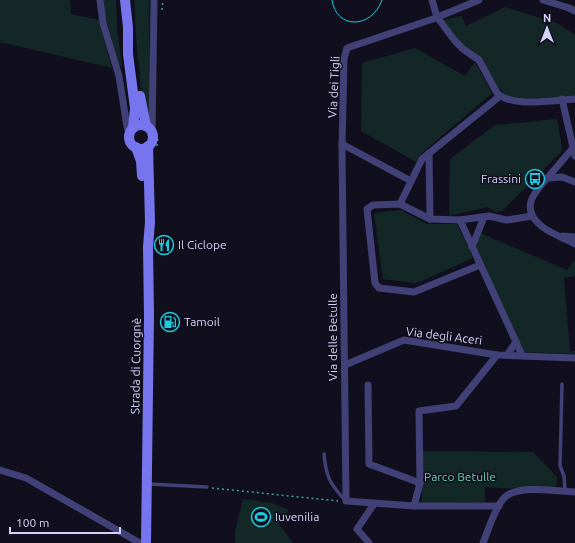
<svg xmlns="http://www.w3.org/2000/svg" width="575" height="543" font-family="Ubuntu,sans-serif">
<style>
.green{fill:#132726}
.lines{fill:none;stroke-linecap:round;stroke-linejoin:round}
.path{stroke:#3da29a;stroke-width:1.5;stroke-dasharray:2 3;stroke-linecap:butt}
.lane{stroke:#414077;stroke-width:3.5}
.street{stroke:#414077;stroke-width:7}
.secondary{stroke:#7675ed;stroke-width:10}
.tram{stroke:#1dcada;stroke-width:1}
.labels{text-anchor:middle;stroke-width:3;stroke-linejoin:round;paint-order:stroke}
.street-label{font-size:12px;fill:#d5d2f9;stroke:#110f1e}
.poi-label{font-size:12px;fill:#d5d2f9;stroke:#110f1e;text-anchor:start}
.park-label{font-size:12px;fill:#68cfb3;stroke:#110f1e}
</style>
<rect width="100%" height="100%" fill="#110f1e"/>
<g class="green">
<path d="M0,0H70L71,14L99,20L112,68L0,42Z"/>
<path d="M103,0H116L117,30L122,66H120L117,58L103,8Z"/>
<path d="M134,0H149V115C142,105 141,89 140,77C137,51 135,26 134,0Z"/>
<path d="M505,7L557,23L575,35V96L524,99L509,98L499,89L441,20L462,16L466,26Z"/>
<path d="M415,48L465,76L475,62L491,91V94L423,152L416,162L361,131L362,63Z"/>
<path d="M557,119L562,147L561,152L502,211L496,212L487,207L449,216L450,159L495,125Z"/>
<path d="M401,210L427,224H457L473,258L422,281L414,283L383,279L374,213Z"/>
<path d="M480,233L567,270L574,261H575V276L564,278L570,351H575V354L524,352L475,246Z"/>
<path d="M422,451L533,452L557,477L556,491L485,487V502L422,503Z"/>
<path d="M243,499L272,503L289,510L279,524L293,543H235V532Z"/>
</g>
<g class="lines">
<g class="path">
<path d="M162,10L163,0"/>
<path d="M157,146L158,136"/>
<path d="M212,488L338,501"/>
</g>
<g class="lane">
<path d="M562,384L560,466L564,476L565,491"/>
<path d="M324,454C326,477 330,484 345,500"/>
<path d="M149,484L207,487"/>
</g>
<g class="street">
<path d="M100,0L103,23L119,76L127,127L130,134"/>
<path d="M432,0L437,17L455,41L463,49L479,60L497,93C512,108 554,100 575,99"/>
<path d="M479,0L433,19L347,48L344,59L342,148L346,501L414,506H499"/>
<path d="M543,0L569,8L575,11"/>
<path d="M562,99L575,156"/>
<path d="M152,132L154,0"/>
<path d="M342,144L411,181"/>
<path d="M573,148C565,157 557,167 549,176C537,190 520,205 538,223C547,233 563,237 575,244"/>
<path d="M429,153L430,219L460,220L489,216L507,220L532,216"/>
<path d="M547,178L562,177L575,182"/>
<path d="M400,204L422,159L500,96"/>
<path d="M430,219L400,204L373,205L367,209L375,283L379,288L414,292L480,265"/>
<path d="M460,220L522,355"/>
<path d="M563,236L575,237"/>
<path d="M472,247L484,217"/>
<path d="M507,355L516,342"/>
<path d="M345,365L404,340L497,355L575,358"/>
<path d="M368,385L369,464L420,483L414,506"/>
<path d="M0,470L26,478L140,543"/>
<path d="M420,483L419,411L456,406L497,355"/>
<path d="M369,543L357,529L374,504"/>
<path d="M483,543C488,531 495,507 504,498C517,484 556,491 575,492"/>
</g>
<g class="secondary">
<path d="M125,0L128,27V54L135,108L133,128"/>
<path d="M140,96L146,126"/>
<circle cx="141" cy="137" r="12"/>
<path d="M136,147L141,161L142,176"/>
<path d="M146,543L149,316L148,247L150,222L148,146"/>
</g>
<path class="tram" d="M332,0C336,30 372,29 382,0"/>
</g>
<defs>
<g id="bus-ring" transform="scale(1)"><circle r="9.5" fill="#110f1e" stroke="#1dcada" stroke-width="1.5"/><path d="M-5-6H5V4H4V6H2V4H-2V6H-4V4H-5ZM-3.5-4V0h7V-4ZM-3.5 1.2v1.5H-2V1.2ZM2 1.2v1.5H3.5V1.2Z" fill="#1dcada"/></g>
<g id="restaurant-ring" transform="scale(1)"><circle r="9.5" fill="#110f1e" stroke="#1dcada" stroke-width="1.5"/><path d="M-5-6h1v4h1v-4h1v4h1v-4h1v5L-1.5 .5V6h-2V.5L-5-1ZM5-6V6H3V1.5H1.5Q1.5-4 5-6Z" fill="#1dcada"/></g>
<g id="fuel-ring" transform="scale(1)"><circle r="9.5" fill="#110f1e" stroke="#1dcada" stroke-width="1.5"/><path d="M-5.5-6h7V0h2V4h1.3V-2.5L3-4.5l.8-.8L6-3V5H2.5V1h-1V6h-7ZM-4.2-4.7v3.2H.2V-4.7Z" fill="#1dcada"/></g>
<g id="stadium-ring" transform="scale(1)"><circle r="9.5" fill="#110f1e" stroke="#1dcada" stroke-width="1.5"/><path d="M0-5a6.5 5 0 1 0 0 10a6.5 5 0 1 0 0-10ZM-3.5-1.8h7v3.6h-7Z" fill="#1dcada"/></g>
</defs>
<g fill-rule="evenodd">
<use href="#bus-ring" x="535" y="179"/>
<use href="#restaurant-ring" x="164" y="245"/>
<use href="#fuel-ring" x="170" y="322"/>
<use href="#stadium-ring" x="261" y="517"/>
</g>
<g class="labels">
<g class="street-label">
<text transform="translate(334 87) rotate(-87)" y="4">Via dei Tigli</text>
<text transform="translate(444 336) rotate(7)" y="4">Via degli Aceri</text>
<text transform="translate(333 337) rotate(-90)" y="4">Via delle Betulle</text>
<text transform="translate(136 366) rotate(-89)" y="4">Strada di Cuorgnè</text>
</g>
<g class="poi-label">
<text x="521" y="183" text-anchor="end">Frassini</text>
<text x="178" y="249">Il Ciclope</text>
<text x="184" y="326">Tamoil</text>
<text x="275" y="521">Iuvenilia</text>
</g>
<g class="park-label">
<text x="460" y="481">Parco Betulle</text>
</g>
</g>
<g transform="translate(547 28)" stroke="#110f1e" stroke-width="3" paint-order="stroke">
<path d="M0-3L7 15L0 10L-7 15Z" fill="#d5d2f9"/>
<text y="-6" font-size="11" font-weight="bold" text-anchor="middle" fill="#d5d2f9">N</text>
</g>
<path d="M10 527v6h110v-6" fill="none" stroke="#d5d2f9" stroke-width="2"/>
<text x="16" y="527" font-size="12" fill="#d5d2f9" stroke="#110f1e" stroke-width="3" paint-order="stroke">100 m</text>
</svg>
